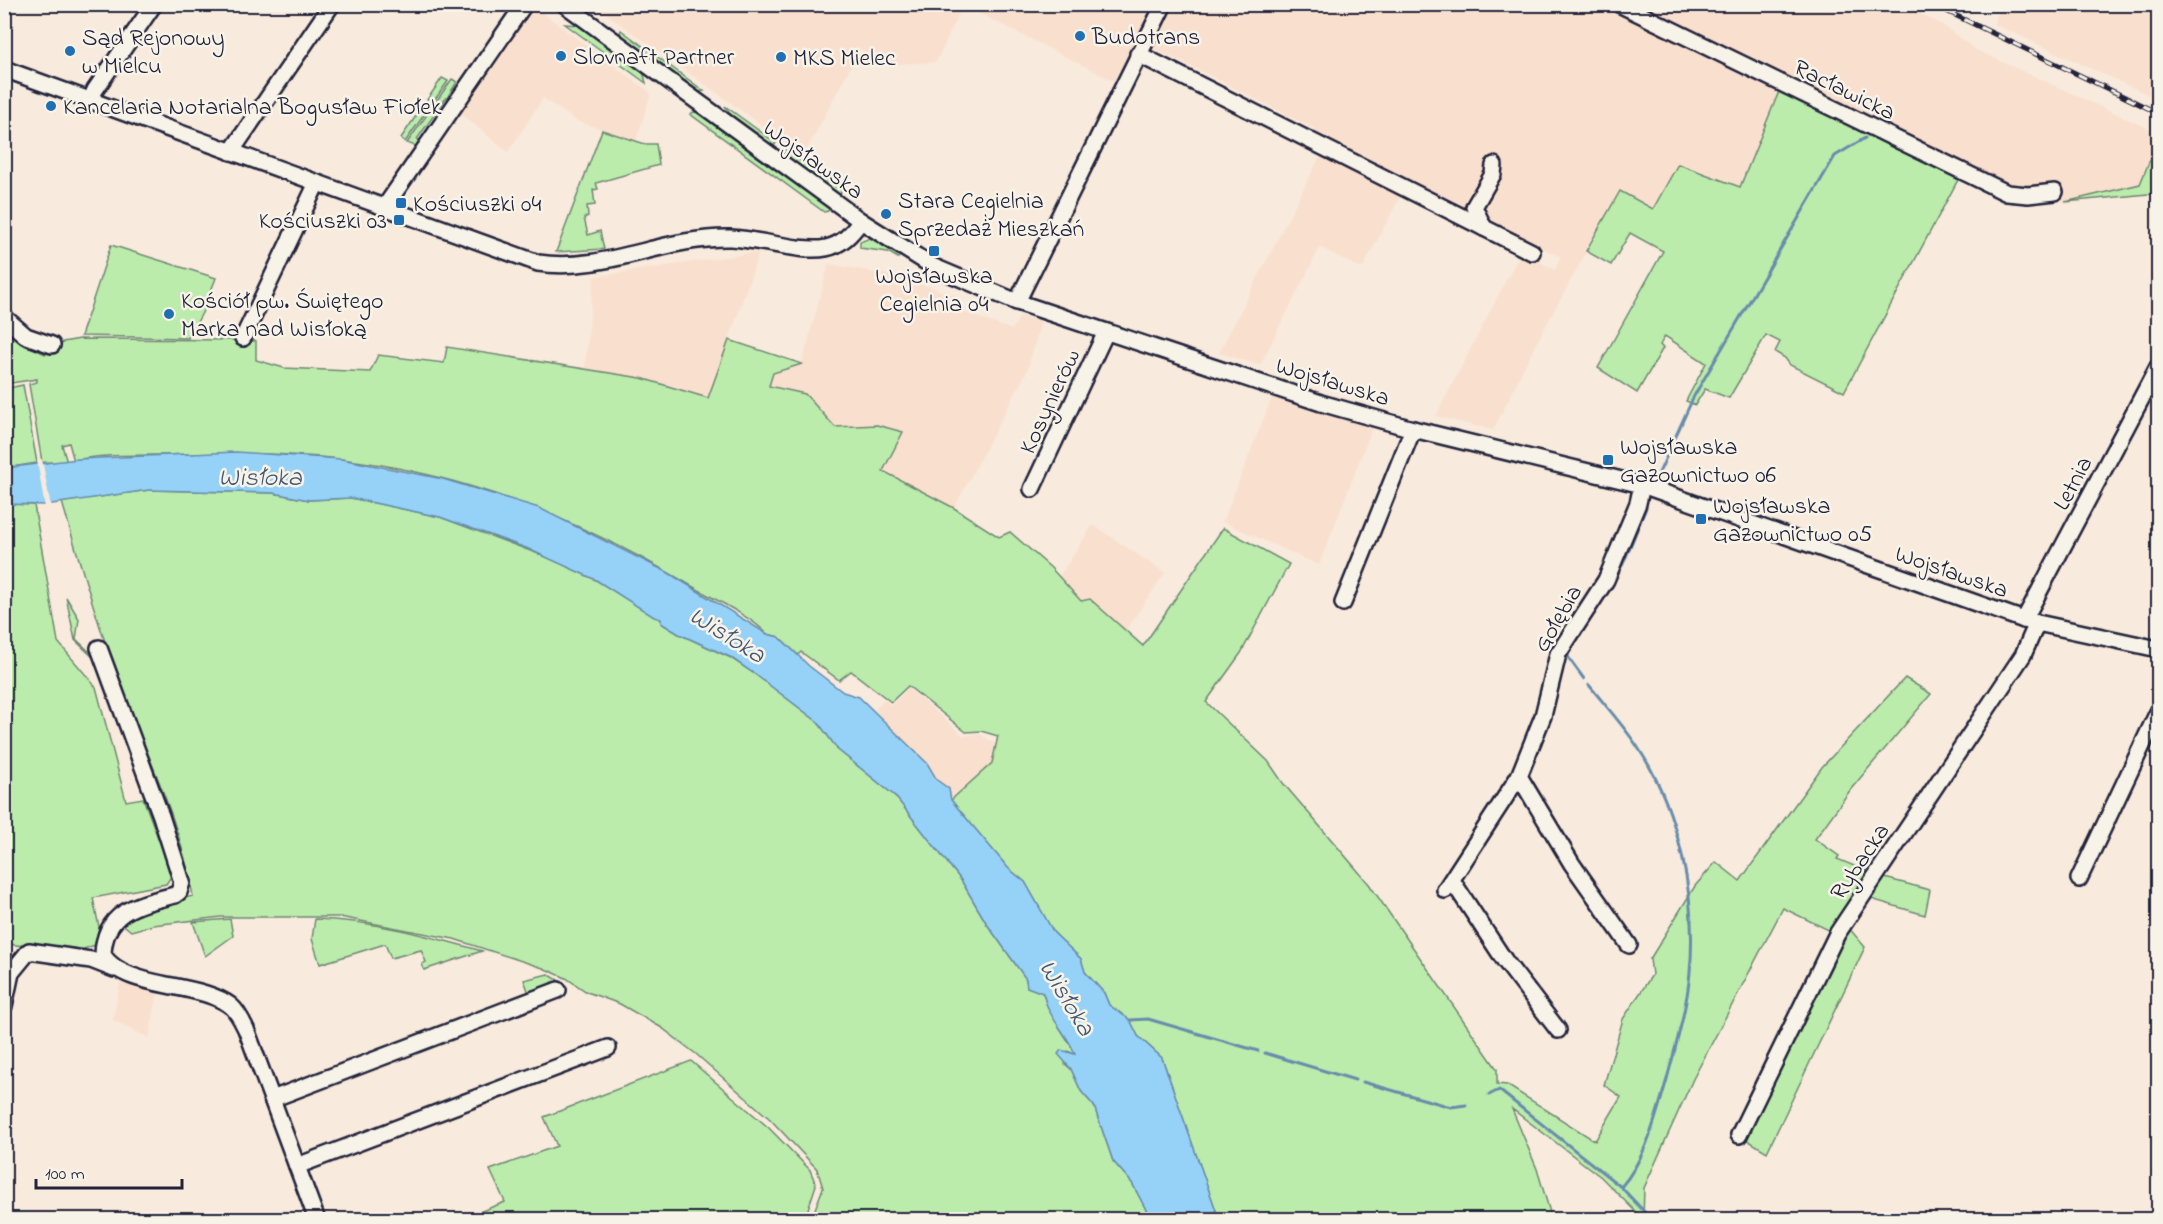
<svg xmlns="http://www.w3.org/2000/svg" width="2163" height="1224" font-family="'Indie Flower',sans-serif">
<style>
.built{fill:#f9dfce}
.green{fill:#bbecab;stroke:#6e8773;stroke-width:1.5}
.water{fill:#96d2f7;stroke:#688cac;stroke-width:1.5}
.pier{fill:#f8eadc}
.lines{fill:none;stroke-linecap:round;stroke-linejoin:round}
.stream{stroke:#688cac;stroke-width:3}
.minor-casing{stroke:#22223b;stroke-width:20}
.minor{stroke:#f7f3e8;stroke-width:15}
.rail-casing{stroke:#22223b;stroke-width:5}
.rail{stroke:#f7f3e8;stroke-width:3;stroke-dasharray:9;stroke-linecap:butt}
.poi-dot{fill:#1f6fb2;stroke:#f7f3e8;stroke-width:2}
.labels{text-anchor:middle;stroke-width:5;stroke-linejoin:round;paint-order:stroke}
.poi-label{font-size:24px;fill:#22223b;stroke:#f7f3e8;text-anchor:start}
.street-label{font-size:24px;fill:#22223b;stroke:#f7f3e8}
.water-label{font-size:26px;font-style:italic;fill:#455773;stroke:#f7f3e8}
</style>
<rect width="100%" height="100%" fill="#f8eadc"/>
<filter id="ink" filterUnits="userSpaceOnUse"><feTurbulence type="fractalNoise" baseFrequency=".0167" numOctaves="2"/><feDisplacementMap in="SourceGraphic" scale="12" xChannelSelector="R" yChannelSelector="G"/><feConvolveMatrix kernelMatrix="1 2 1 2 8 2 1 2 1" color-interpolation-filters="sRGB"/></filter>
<g filter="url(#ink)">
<g class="built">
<path d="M594,5H1902L1941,24L1976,50L2158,133V149L2149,162L2140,184L2064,202L2060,195L2010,189L1887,129L1888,125L1808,86L1785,78L1740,187L1678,164L1653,209L1620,191L1534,347L1493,430L1436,416L1521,252L1555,270L1561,257L1337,146L1318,134L1315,129L1197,69L1138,42L1118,83L963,5L936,62L875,65L860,48L804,155Z"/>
<path d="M1998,5H2158V99L1994,24L2001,6Z"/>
<path d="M534,7L651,93L636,141L577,121L543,98L508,152L460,113Z"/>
<path d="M1322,153L1402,193L1362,269L1320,247L1260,365L1219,353Z"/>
<path d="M759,252L709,398L641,378L585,368L594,277Z"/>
<path d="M829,264L899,277L956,296L952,308L1012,330L1020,316L1041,321L1027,371L954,508L882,471L903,432L877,425L835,427L805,394L769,386L773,373L802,364Z"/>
<path d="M1273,395L1373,426L1319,565L1223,522Z"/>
<path d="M1093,525L1165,573L1126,630L1090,599L1081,601L1059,577Z"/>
<path d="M908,688L964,736L980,734L995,744L992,763L957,796L952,797L949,789L938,780L927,763L886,726L875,709L885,700L891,706Z"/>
<path d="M121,979L158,990L149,1038L113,1020Z"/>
</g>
<g class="green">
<path d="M565,24L579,25L643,71L646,83Z"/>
<path d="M621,30L704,91L698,92L619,36Z"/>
<path d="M442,78L448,81L405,142L401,138Z"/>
<path d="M452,79L457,82L448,96L449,98H446L417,139L423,143L415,146L407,143Z"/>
<path d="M1780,89L1960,176L1844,392L1790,365L1785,358L1775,352L1780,342L1766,335L1729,398L1705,389L1695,405L1686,401L1706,363L1665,336L1660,345L1663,348L1637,393L1598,368L1663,251L1630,233L1611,265L1586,251L1620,191L1653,209L1678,164L1740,187Z"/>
<path d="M725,106L776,143L774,146L731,117Z"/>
<path d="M694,112L700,113L830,208L828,211L824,212L690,114Z"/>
<path d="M602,130L645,144H656L659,165L596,183L598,189L593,190L595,205L587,206L588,216L584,218L588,235L600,231L604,249L556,252Z"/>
<path d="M784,149L842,191L839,196L782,154Z"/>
<path d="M2158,149V193L2065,202L2140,184L2149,162Z"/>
<path d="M870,238L900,256L898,258L888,252L860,248V242Z"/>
<path d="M111,245L216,278L202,313L188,338L81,336Z"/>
<path d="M4,323L22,338V343L45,354L57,352L63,342L80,339L246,340L256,341V360L284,368L370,372L378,355L444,363L447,347L641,378L708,398L729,340L802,364L773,373L769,386L805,394L835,427L877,425L903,432L883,471L954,508L999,537L1010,532L1051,568L1081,601L1090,599L1143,646L1223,528L1289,564L1241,653L1206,702L1268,761L1283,783L1369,884L1497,1069V1084L1507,1085L1595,1141L1621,1097L1604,1085L1623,1019L1652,975L1650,959L1695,886L1716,862L1740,881L1822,767L1905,678L1931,694L1851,789L1815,839L1839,856L1837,859L1881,877L1930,890L1925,915L1868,898L1848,927L1865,947L1767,1152L1739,1135L1837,934L1783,908L1693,1079L1644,1188L1643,1219L1601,1177L1512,1109L1537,1169L1552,1219H1219L1162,1058L1138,1036L1130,1020L1109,1005L1104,993L1085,972L1081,959L1054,933L1025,882L1008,868L951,800L992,763L998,736L981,731L966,732L908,686L891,702L851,671L839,680L801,652L798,655L779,637L767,634C751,616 706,595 683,581C579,520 462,473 340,459C282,452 223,453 164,455C145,455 89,454 74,461L69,443L62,445L67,463L42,462L29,384L37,382V379L5,384Z"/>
<path d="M23,385L37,463L5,468L4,389Z"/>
<path d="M149,490L273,493L309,500L351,498L440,517L552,559L596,580L661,619V623L679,634L729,657L756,675L818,722L838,750L895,796L961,880L987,924L1026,979L1027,987L1043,993C1049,1018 1066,1033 1076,1055L1068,1051L1065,1064L1071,1069L1081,1091L1094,1106L1113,1161L1132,1183L1151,1219L856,1220C846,1209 833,1213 820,1214L815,1209L823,1188L817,1169L770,1119L696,1054L662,1028L620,1004L587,992L566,978L543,968L454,939L340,917H221L153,925L131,931L120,922L131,912L193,896C181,823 147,755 120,685C98,625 80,564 62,502Z"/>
<path d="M5,504L34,505L58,642L96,687L126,801L143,798L172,875L166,884L93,898L99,927L95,945L78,951L5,944Z"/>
<path d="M66,597L79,619L76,639L93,655L96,654L98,662L75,640Z"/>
<path d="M230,919L233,936L205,956L193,922Z"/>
<path d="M315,919C371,920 428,936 482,951L424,970L422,964L426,962L421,950L391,958L385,944L320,964L312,939Z"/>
<path d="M548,974L563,983L562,987L532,1001L524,980Z"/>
<path d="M691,1061L769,1128L810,1170L816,1185L807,1212L812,1219H461L505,1202L490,1170L557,1146L544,1117Z"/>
</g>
<path class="water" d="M236,452L341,459L443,479L539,508L667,572L767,634L779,637L809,666L843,692L859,697L927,763L937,780L949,789L951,800L1008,868L1025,882L1054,933L1081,959L1085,972L1104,993L1109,1005L1130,1020L1138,1036L1162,1058L1219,1219H1151L1132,1183L1113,1161L1094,1106L1081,1091L1071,1069L1058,1054L1061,1050L1075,1054C1066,1031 1049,1020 1043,993L1027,987L1026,979L987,924L961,880L895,796L838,750L818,722L756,675L730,657L679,634L661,623V619L654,617L596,580L526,548L440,517L351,498L309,500L273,493L149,490L45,505L5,504V468L78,459Z"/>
<path class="pier" d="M42,459L51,507L45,508L37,460Z"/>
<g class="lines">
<g class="stream">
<path d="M1658,475L1694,396L1835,156L1865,138"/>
<path d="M1614,578L1623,564L1646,508"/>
<path d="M1569,648L1568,657L1584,679"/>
<path d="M1589,685C1605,705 1623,725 1637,746C1679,809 1697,898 1690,972C1687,1008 1676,1045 1667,1079C1656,1116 1647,1157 1621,1187"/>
<path d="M1130,1020L1148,1019L1258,1051"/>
<path d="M1265,1053L1355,1080"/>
<path d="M1363,1082L1451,1107L1466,1105"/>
<path d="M1489,1095L1499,1090L1621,1187L1652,1220"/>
</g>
<g class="minor-casing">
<g id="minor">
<path d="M564,4L861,221L934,267L1017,302L1321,403L1413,429L1642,485L2024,620L2158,649"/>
<path d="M1619,4L2007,193L2028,195L2055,192"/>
<path d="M1138,54L1532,252"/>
<path d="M4,69L538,263C605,273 665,236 731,238C758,239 802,253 826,248C842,245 852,233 861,221"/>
<path d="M90,101L95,90L154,4"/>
<path d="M231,152L332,4"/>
<path d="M384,208L523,6"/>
<path d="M1484,228L1474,207L1493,174L1494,165"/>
<path d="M1017,302L1164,4"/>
<path d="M4,317L26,336L52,345"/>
<path d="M243,338L317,183"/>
<path d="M1032,489L1106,332"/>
<path d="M1343,603L1413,429"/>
<path d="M2024,620L2158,367"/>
<path d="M99,648L161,816L182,882L179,892L175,895C139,904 104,910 103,955C125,990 199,981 231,1006C238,1012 242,1021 246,1029L317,1220"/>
<path d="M1519,776L1572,864L1629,945"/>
<path d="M2079,879L2158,712"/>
<path d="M1453,882L1505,961L1558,1030"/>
<path d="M1445,890L1519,776L1543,716L1558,654L1606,580L1638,503L1642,485"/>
<path d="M4,1006L11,973L29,951L91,960L114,969"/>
<path d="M272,1099L558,990"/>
<path d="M1739,1135L1837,934L2023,655L2037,623"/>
<path d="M297,1166L608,1048"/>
</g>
</g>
<use href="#minor" class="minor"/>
<g class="rail-casing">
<path id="rail" d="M1932,4L2158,113"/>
</g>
<use href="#rail" class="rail"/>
</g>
</g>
<g class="poi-dot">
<circle cx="1080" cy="36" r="6"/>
<circle cx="70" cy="51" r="6"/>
<circle cx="561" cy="56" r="6"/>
<circle cx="781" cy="57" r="6"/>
<circle cx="51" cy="106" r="6"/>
<rect x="395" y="197" width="12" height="12" rx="3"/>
<circle cx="886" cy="214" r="6"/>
<rect x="393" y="214" width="12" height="12" rx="3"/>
<rect x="928" y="245" width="12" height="12" rx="3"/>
<circle cx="169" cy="314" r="6"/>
<rect x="1602" y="454" width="12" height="12" rx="3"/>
<rect x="1695" y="513" width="12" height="12" rx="3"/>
</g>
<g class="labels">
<g class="poi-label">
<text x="1092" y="44">Budotrans</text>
<text x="82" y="45">Sąd Rejonowy<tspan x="82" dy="28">w Mielcu</tspan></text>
<text x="573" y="64">Slovnaft Partner</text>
<text x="793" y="65">MKS Mielec</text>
<text x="63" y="114">Kancelaria Notarialna Bogusław Fiołek</text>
<text x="898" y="208">Stara Cegielnia<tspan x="898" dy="28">Sprzedaż Mieszkań</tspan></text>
<text x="413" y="211">Kościuszki 04</text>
<text x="387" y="228" text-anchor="end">Kościuszki 03</text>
<text x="934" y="283" text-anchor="middle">Wojsławska<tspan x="934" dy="28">Cegielnia 04</tspan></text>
<text x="181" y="308">Kościół pw. Świętego<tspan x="181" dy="28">Marka nad Wisłoką</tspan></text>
<text x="1620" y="454">Wojsławska<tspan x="1620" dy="28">Gazownictwo 06</tspan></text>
<text x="1713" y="513">Wojsławska<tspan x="1713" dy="28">Gazownictwo 05</tspan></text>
</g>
<g class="street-label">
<text transform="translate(1845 89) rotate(26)" y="8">Racławicka</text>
<text transform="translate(814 159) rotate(36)" y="8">Wojsławska</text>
<text transform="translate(1333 381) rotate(17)" y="8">Wojsławska</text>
<text transform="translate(1049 401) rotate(-65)" y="8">Kosynierów</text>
<text transform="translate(2072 483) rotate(-62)" y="8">Letnia</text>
<text transform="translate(1952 571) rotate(19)" y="8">Wojsławska</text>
<text transform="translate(1557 618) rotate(-60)" y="8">Gołębia</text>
<text transform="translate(1859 861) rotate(-56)" y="8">Rybacka</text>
</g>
<g class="water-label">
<text x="260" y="485">Wisłoka</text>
<text transform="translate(728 634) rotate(32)" y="9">Wisłoka</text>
<text transform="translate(1068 997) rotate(59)" y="9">Wisłoka</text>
</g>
</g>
<rect width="2163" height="1224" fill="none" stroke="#f7f3e8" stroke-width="24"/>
<rect x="12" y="12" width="2139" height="1200" fill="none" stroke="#22223b" stroke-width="2" filter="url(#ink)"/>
<path d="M36 1179v9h146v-9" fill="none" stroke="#22223b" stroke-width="3"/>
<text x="45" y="1179" font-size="18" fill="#22223b" stroke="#f7f3e8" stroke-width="4.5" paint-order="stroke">100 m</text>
</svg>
